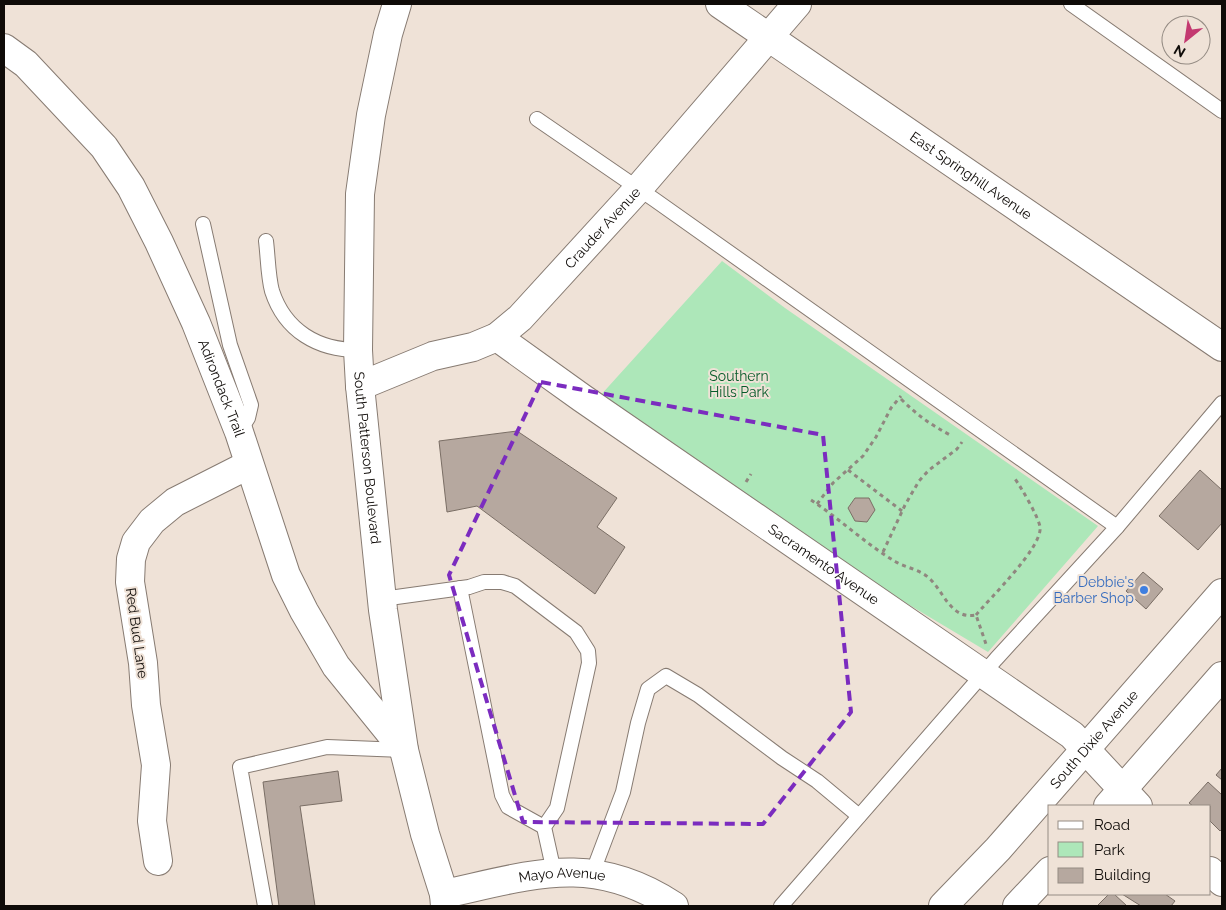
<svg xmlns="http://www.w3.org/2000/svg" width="1226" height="910" font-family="Raleway,sans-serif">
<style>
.green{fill:#ade7b9}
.building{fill:#b6a89f;stroke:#7a6e65}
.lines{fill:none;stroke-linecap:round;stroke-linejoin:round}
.lane-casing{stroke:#877b72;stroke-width:16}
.street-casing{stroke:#877b72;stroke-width:30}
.primary-casing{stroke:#877b72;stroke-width:30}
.path{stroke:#90877f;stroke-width:3;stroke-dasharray:4 4;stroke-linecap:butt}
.lane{stroke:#fff;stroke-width:14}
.street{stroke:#fff;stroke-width:28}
.primary{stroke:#fff;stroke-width:28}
.marked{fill:none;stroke:#7b2cbf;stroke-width:4;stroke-dasharray:10 6;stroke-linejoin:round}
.shop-dot{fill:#3f7fe0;stroke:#efe2d7;stroke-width:2}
.labels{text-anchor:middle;stroke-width:4;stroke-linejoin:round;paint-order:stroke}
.street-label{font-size:14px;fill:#0f0b08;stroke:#efe2d7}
.park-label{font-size:14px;fill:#065b2a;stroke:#efe2d7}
.shop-label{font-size:14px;fill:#366cbe;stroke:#efe2d7;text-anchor:end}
</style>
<rect width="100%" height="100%" fill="#efe2d7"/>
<path class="green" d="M722,261L785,308L1098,526L988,652L906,603L599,397Z"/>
<g class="building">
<path d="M517,431L617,498L597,527L625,547L595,594L477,506L447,512L439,441Z"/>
<path d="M1200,470L1222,490V523L1198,550L1159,516Z"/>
<path d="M855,498H869L875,510L867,522L855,521L848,508Z"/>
<path d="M1143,572L1163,589L1146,609L1126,591Z"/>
<path d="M1222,768V780L1216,775Z"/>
<path d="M338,771L342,801L300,806L315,906H279L263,782Z"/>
<path d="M1208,782L1222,795V829L1220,831L1210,821V806H1193L1189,803Z"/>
<path d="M1109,894H1114L1127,906H1099L1098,905Z"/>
<path d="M1122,894H1165L1175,901L1171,906H1141Z"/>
</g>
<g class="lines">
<g class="lane-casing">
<g id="lane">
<path d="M1071,4L1222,111"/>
<path d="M537,119L655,200L1117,527"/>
<path d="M203,224L230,345L251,405L248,418L239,432"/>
<path d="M266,241C268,257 268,276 272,291C285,331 318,350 358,350"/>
<path d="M460,588L502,795L508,807L544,827"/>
<path d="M382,599L469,587L484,582H502L515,586L576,632L588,651L589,663L557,808L544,827L554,872"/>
<path d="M592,874L623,792L638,723L648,689L666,676L698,695L782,758L817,781L859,816"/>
<path d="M265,906L240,767L327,747L403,750"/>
<path d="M781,906L996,659L1117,527L1222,403"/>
</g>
</g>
<g class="street-casing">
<g id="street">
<path id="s1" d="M397,4L388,34L371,115L360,194L358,350L360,386L383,610L404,750L425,834L444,894L445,906"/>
<path id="s2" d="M720,4L1222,347"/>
<path id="s3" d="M4,48L26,64L104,147L131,187L159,242L196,323L239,432L286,575L304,611L336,666L404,750"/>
<path id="s4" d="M497,337L582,398L1072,735L1138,806"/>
<path id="s5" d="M360,386L433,356L473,347L497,337L520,318L638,189L797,4"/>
<path d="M158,861L152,821L156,765L146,705L143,663L130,582L131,559L136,542L152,521L175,502L248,465"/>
<path d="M1210,871L1222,882"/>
<path id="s6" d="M444,894C532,875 592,852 674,906"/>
</g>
</g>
<g class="primary-casing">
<g id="primary">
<path d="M1108,806L1222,676"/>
<path id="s7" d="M943,906L998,849L1222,593"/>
<path d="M1017,906L1050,871"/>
</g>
</g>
<g class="path">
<path d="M901,399C918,416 931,425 952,436"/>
<path d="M848,470L902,511"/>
<path d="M746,482L751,474"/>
<path d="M811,500C840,519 867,545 896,562C907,568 921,570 930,579C944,592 951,620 976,615L986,644"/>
<path d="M817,504L833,483L863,456L876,437L891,408L901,396"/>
<path d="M883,552L905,505L919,481L929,470L957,449L962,442"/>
<path d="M976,615C989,599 1043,547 1040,527C1039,518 1021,487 1015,479"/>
</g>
<use href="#lane" class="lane"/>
<use href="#street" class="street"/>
<use href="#primary" class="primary"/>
</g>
<path class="marked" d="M541,382L823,435L851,712L763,824L523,822L449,575Z"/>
<circle class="shop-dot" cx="1144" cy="590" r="5"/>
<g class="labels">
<g class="street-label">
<text dy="5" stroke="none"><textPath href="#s2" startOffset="304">East Springhill Avenue</textPath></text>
<text dy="5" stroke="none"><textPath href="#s5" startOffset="298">Crauder Avenue</textPath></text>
<text dy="5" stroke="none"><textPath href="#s3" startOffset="410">Adirondack Trail</textPath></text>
<text dy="5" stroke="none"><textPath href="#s1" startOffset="458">South Patterson Boulevard</textPath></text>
<text dy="5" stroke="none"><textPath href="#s4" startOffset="398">Sacramento Avenue</textPath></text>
<text transform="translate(137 633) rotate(82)" y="5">Red Bud Lane</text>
<text dy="5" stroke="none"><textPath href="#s7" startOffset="225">South Dixie Avenue</textPath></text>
<text dy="5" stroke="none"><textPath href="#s6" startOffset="120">Mayo Avenue</textPath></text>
</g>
<g class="park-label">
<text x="739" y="381">Southern<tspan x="739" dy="16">Hills Park</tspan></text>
</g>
<g class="shop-label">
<text x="1134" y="587">Debbie's<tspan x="1134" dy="16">Barber Shop</tspan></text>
</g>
</g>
<rect width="1226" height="910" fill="none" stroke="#0f0b08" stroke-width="10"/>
<rect x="1048" y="805" width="162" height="90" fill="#efe2d7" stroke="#958c84"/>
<rect x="1058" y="821" width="25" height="8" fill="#ffffff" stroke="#958c84"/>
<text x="1094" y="830" font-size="15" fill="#0f0b08">Road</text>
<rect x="1058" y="842" width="25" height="15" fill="#ade7b9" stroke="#958c84"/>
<text x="1094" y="855" font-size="15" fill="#0f0b08">Park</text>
<rect x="1058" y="868" width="25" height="15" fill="#b6a89f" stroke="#958c84"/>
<text x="1094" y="880" font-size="15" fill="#0f0b08">Building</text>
<g transform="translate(1186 40) rotate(210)"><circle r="24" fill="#efe2d7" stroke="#958c84"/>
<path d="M0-4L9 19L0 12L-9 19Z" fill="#c33970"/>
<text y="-8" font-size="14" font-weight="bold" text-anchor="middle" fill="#0f0b08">N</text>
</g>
</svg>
